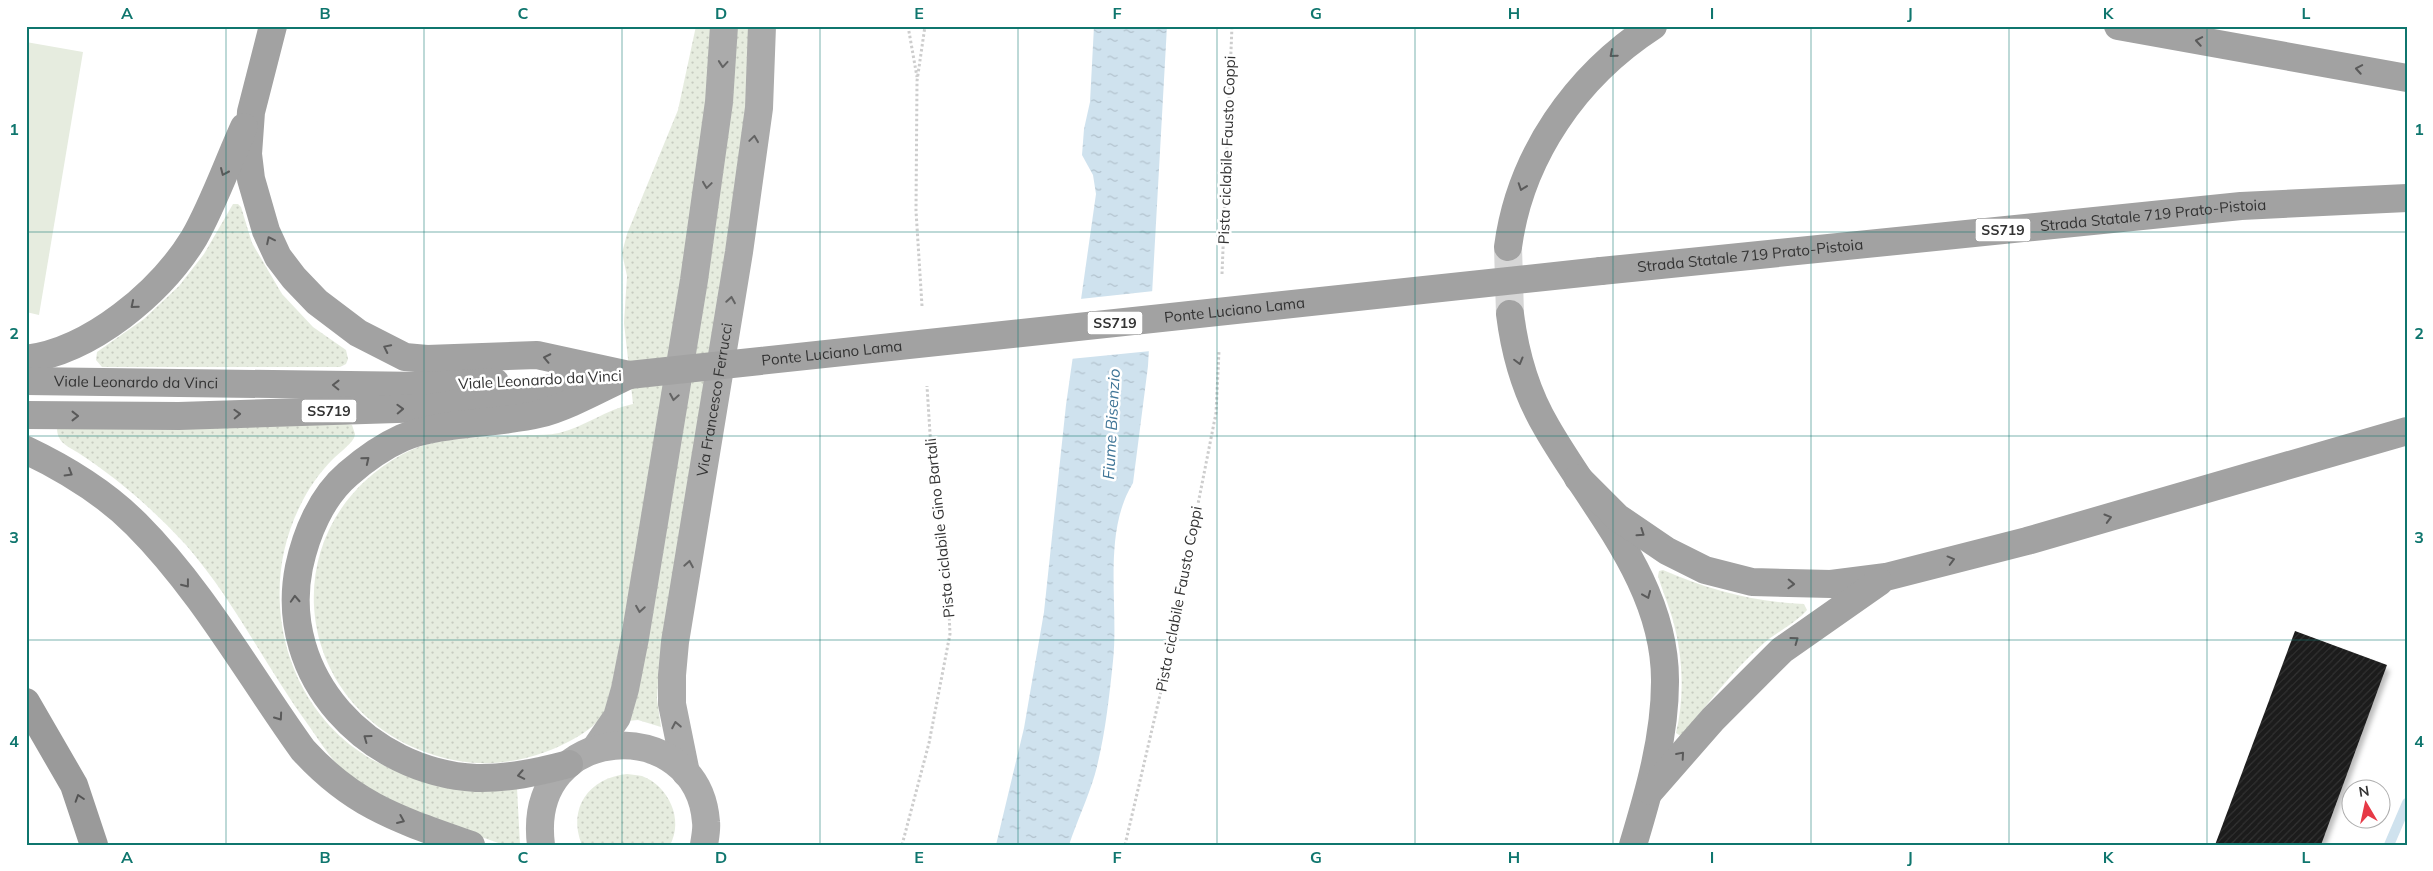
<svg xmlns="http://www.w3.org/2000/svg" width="2433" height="871" font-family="Mulish,sans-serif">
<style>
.grass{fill:url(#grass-dots)}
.garden{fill:#e6ecdf}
.water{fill:url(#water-ripples)}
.pier{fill:#fff}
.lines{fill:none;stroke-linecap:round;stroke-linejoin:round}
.stream{stroke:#cfe2ee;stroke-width:10}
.building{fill:url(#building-hatch);filter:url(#shadow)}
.trunk-tunnel{stroke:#d6d6d6;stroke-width:28;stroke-dasharray:28 14;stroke-linecap:butt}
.path{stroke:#cdcdcd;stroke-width:3;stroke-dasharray:2.5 2.5;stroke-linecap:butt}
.primary{stroke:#ababab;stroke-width:28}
.trunk{stroke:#a2a2a2;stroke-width:28}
.motorway{stroke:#9a9a9a;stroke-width:28}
.trunk-bridge{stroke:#a2a2a2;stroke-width:28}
.oneway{stroke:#5a5a5a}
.oneway2{stroke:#636363}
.oneway3{stroke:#525252}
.grid{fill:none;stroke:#0f766e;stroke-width:1;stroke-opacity:0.55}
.labels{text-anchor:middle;stroke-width:5;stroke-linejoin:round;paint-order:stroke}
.shield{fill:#fff;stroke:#707070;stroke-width:1}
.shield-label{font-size:14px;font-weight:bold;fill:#333}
.street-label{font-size:15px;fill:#333;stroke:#fff}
.water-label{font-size:16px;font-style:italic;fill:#3f7597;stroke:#fff}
.neatline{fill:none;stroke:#0f766e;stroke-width:2}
.grid-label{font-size:16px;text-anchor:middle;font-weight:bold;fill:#0f766e}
</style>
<defs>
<pattern id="grass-dots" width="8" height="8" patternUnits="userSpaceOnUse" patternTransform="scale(1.25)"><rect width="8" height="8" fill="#e6ecdf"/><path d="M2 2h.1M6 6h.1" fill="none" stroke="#c6cbc0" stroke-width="1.8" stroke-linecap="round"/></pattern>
<pattern id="water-ripples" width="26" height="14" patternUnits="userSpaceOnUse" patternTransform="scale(1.25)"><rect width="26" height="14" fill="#cfe2ee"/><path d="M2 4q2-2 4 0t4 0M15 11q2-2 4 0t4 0" fill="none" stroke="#b2c2cd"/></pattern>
<pattern id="building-hatch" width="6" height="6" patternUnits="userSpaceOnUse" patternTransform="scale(1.25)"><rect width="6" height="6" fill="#1a1a1a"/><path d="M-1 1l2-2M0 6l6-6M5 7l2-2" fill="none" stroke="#333"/></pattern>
<filter id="shadow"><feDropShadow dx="3" dy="5.5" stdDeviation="2.5" flood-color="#0004"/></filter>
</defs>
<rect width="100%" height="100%" fill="#fff"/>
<g class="grass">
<path d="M696,26H714L710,101L615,691C611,699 607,709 601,717C590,734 552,751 533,756C496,767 460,765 425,752C290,702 273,526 401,455C438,434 488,438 529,435C539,435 549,435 559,433C584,427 607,409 633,404L624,323L627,276L622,253L627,234L678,110Z"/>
<path d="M735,26H756V53L684,524L659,665L657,699L661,727L638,720L627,721Z"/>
<path d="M233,204H238L241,207L252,243L282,294L313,327L346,350L348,359L346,364L340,367H102L96,360L97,352L144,319L179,286L204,254Z"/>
<path d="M346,424L352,425L355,434L354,438C349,446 340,452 333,459C320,472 308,489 300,506C255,596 286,714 377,762C388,767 400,774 412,777C422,779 435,779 446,781C470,783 493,786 517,788L520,845H504C452,826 394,811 349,776C333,763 321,743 309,726C266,667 234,600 186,545C153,509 117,478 77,452C67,446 57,442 57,428Z"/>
<path d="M1663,570C1709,590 1754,602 1804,604L1807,610C1797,622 1777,632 1764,643C1732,671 1708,704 1681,736L1676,733C1685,696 1683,654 1672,617C1668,603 1662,590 1658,576L1659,571Z"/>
<path d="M627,774C632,775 638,775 642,776C669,786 684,820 670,845H582C567,808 589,778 627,774Z"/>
</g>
<path class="garden" d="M26,42L83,52L39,315L26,312Z"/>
<path class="water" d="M1094,26H1167L1148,366L1133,483C1102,533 1119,605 1113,661C1109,699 1105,737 1095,774C1088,798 1077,821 1069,845H996L1024,728L1044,612L1066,405L1096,194L1093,175L1082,155L1084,129L1090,102Z"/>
<path class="pier" d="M1154,291L1151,351L1070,359L1080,299Z"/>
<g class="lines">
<path class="stream" d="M2389,845L2407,803"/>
</g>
<path class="building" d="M2295,631L2387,665L2321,845H2215Z"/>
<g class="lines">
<path class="trunk-tunnel" d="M1508,247L1510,314"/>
<g class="path">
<path d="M908,26L917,77"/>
<path d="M1222,274L1232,26"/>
<path d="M922,306L916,211L917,81L925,26"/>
<path d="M902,845L929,743L950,634L947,568L931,449L927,386"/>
<path d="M1125,845L1161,691L1216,413L1219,351"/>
</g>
<g class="primary">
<path d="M595,749L617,717L625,689L635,638L694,280L719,102L724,26"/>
<path id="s1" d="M686,773L672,704V675L675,642L739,252L759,108L762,26"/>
<path d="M541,845C525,720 698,713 706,822C707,829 705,838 704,845"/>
</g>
<g class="trunk">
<path d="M273,26L251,112L248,154L251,179L266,231L278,257L294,278L317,302L358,333L405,357L427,359L537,355L629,375"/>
<path d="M2118,26L2407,78"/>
<path d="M1508,247C1520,156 1576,76 1653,26"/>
<path id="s2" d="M1601,271L2241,206L2407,198"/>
<path d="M1510,314C1515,354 1526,393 1547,428C1593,508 1666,584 1665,682C1665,737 1649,792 1633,845"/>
<path d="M26,359C91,351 161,292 194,238C213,205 228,162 244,127"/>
<path id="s3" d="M26,381L425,386L495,382"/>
<path d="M26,415L179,416L429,408L588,382"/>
<path d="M26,450C66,469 105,493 136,524C202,590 249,675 303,750C355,807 401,820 471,845"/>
<path d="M1578,478L1617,517L1667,551L1705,570L1752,582L1831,584L1886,577L2027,541L2407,431"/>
<path d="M569,764C538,772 507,779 476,778C368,772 277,677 299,567C306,534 321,497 348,474C364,460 382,447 402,438C438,422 498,424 539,414C566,408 603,387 629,375"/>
<path d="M1650,791L1713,719L1782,650L1879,582"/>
</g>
<path class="motorway" d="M26,702L74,785L94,845"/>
<path class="trunk-bridge" id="s4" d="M629,375L1601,271"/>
</g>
<defs><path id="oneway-chevron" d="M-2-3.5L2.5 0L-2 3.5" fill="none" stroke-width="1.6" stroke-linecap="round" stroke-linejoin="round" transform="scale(1.25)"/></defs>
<g class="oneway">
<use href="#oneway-chevron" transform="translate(2199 41) rotate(-170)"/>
<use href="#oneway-chevron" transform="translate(1613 54) rotate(139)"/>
<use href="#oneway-chevron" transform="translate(2359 69) rotate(-170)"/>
<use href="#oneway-chevron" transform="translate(224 172) rotate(114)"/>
<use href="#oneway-chevron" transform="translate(1522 187) rotate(109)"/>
<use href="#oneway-chevron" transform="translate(270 240) rotate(-116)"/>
<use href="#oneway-chevron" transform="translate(134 305) rotate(140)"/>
<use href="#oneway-chevron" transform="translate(387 348) rotate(-154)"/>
<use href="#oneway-chevron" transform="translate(547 358) rotate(-168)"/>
<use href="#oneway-chevron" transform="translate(1519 361) rotate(75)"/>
<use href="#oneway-chevron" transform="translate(336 385) rotate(-179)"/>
<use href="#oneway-chevron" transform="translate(400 409) rotate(-2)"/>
<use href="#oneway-chevron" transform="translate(237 414) rotate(-2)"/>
<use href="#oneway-chevron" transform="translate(75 416)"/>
<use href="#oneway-chevron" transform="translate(366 460) rotate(-39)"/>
<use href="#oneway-chevron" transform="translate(69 473) rotate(31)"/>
<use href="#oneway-chevron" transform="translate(2108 518) rotate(-16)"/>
<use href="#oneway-chevron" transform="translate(1641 533) rotate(34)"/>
<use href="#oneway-chevron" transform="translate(1951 560) rotate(-15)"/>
<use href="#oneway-chevron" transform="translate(186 584) rotate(52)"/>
<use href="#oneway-chevron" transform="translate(1791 584) rotate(2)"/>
<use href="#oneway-chevron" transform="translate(1647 595) rotate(67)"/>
<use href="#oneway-chevron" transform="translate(295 599) rotate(-93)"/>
<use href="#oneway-chevron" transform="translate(1795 640) rotate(-36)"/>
<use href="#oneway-chevron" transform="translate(279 717) rotate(55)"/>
<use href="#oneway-chevron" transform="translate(367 738) rotate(-144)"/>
<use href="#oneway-chevron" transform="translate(1681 755) rotate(-49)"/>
<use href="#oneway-chevron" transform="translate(521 775) rotate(169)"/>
<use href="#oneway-chevron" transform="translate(401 820) rotate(23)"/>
</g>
<g class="oneway2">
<use href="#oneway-chevron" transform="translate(723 64) rotate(95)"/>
<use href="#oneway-chevron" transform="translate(754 139) rotate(-82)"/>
<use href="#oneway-chevron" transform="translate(707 185) rotate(98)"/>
<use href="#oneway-chevron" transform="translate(731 300) rotate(-81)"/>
<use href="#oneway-chevron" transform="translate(674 397) rotate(100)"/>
<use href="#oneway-chevron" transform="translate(689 564) rotate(-80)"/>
<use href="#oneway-chevron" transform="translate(640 609) rotate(99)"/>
<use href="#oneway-chevron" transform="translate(676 725) rotate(-101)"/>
</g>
<use class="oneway3" href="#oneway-chevron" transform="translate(79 798) rotate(-108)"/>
<path class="grid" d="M226,26V845M424,26V845M622,26V845M820,26V845M1018,26V845M1217,26V845M1415,26V845M1613,26V845M1811,26V845M2009,26V845M2207,26V845M26,232H2407M26,436H2407M26,640H2407"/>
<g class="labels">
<g class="shield">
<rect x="1975.5" y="218.5" width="55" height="23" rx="4"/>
<rect x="1087.5" y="311.5" width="55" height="23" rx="4"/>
<rect x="301.5" y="399.5" width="55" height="23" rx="4"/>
</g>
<g class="shield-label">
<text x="2003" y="235">SS719</text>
<text x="1115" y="328">SS719</text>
<text x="329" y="416">SS719</text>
</g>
<g class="street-label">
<text transform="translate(1227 150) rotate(-88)" y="5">Pista ciclabile Fausto Coppi</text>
<text dy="5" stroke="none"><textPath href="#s2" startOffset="555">Strada Statale 719 Prato-Pistoia</textPath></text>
<text dy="5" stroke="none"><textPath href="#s2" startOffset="150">Strada Statale 719 Prato-Pistoia</textPath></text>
<text dy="5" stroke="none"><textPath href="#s4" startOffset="609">Ponte Luciano Lama</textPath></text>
<text dy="5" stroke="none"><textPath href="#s4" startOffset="204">Ponte Luciano Lama</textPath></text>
<text transform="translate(540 380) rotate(-3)" y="5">Viale Leonardo da Vinci</text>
<text dy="5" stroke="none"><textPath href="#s3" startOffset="110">Viale Leonardo da Vinci</textPath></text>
<text dy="5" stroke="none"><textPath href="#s1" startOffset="378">Via Francesco Ferrucci</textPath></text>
<text transform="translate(940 528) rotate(-96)" y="5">Pista ciclabile Gino Bartali</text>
<text transform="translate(1179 599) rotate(-79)" y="5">Pista ciclabile Fausto Coppi</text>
</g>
<g class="water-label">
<text transform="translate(1111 424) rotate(-87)" y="6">Fiume Bisenzio</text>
</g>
</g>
<rect width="2433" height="871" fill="none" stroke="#ffffff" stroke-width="55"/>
<g transform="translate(2366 804) rotate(351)"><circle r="24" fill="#ffffff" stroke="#adadad"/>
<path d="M0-4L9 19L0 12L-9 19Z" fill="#e63946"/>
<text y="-8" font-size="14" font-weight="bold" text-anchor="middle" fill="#333333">N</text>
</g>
<rect x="28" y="28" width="2378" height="816" class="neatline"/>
<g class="grid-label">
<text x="127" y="19">A</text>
<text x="325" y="19">B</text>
<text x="523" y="19">C</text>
<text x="721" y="19">D</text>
<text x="919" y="19">E</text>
<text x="1117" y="19">F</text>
<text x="1316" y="19">G</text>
<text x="1514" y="19">H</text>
<text x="1712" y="19">I</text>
<text x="1910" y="19">J</text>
<text x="2108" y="19">K</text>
<text x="2306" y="19">L</text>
<text x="14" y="135">1</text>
<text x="2419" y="135">1</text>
<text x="14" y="339">2</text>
<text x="2419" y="339">2</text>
<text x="14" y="543">3</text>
<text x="2419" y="543">3</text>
<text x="14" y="747">4</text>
<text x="2419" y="747">4</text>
<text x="127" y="863">A</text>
<text x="325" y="863">B</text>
<text x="523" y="863">C</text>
<text x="721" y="863">D</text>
<text x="919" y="863">E</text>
<text x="1117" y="863">F</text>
<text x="1316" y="863">G</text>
<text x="1514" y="863">H</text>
<text x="1712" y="863">I</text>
<text x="1910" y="863">J</text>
<text x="2108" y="863">K</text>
<text x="2306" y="863">L</text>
</g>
</svg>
